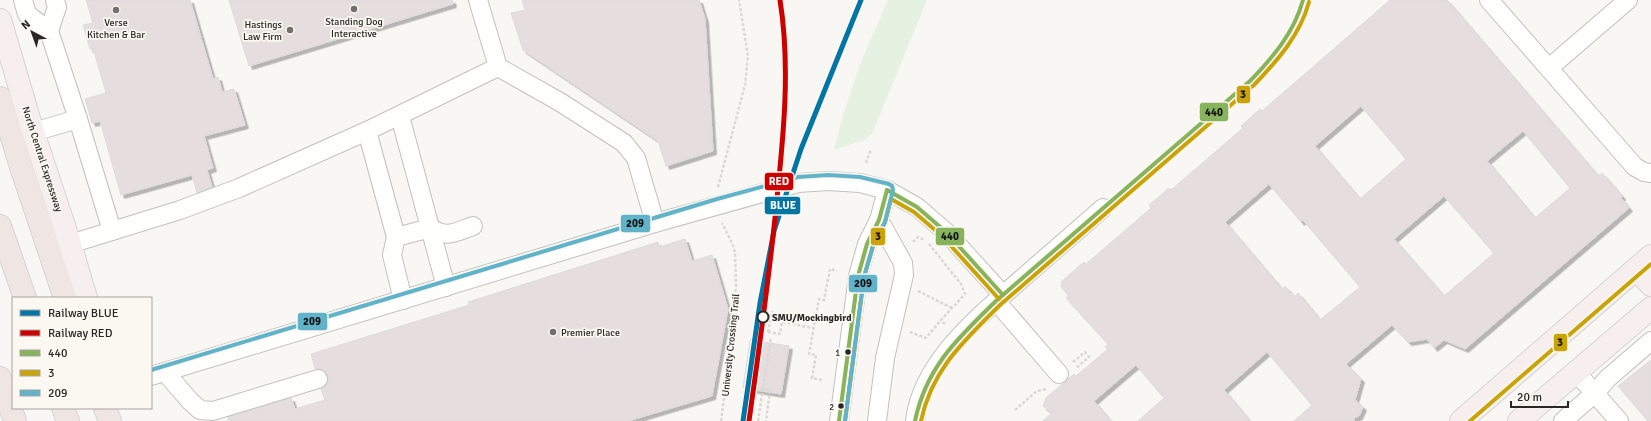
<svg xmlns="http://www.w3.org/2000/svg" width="1651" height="421" font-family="Signika,sans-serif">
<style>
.green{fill:#e5f2e1}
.building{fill:#e5ddde;stroke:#dedcdb;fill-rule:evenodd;filter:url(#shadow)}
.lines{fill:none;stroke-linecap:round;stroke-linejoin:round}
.minor-casing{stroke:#c2c1be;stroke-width:20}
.major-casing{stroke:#d6d5d4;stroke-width:24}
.highway-casing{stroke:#d6d5d4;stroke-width:24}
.path{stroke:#d9d8d8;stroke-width:2.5;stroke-dasharray:3 2;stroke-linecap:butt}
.minor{stroke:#fefefd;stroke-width:18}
.major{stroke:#f6efed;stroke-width:22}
.highway{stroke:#efe6e3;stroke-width:22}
.path-bridge{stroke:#d9d8d8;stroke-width:2.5;stroke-dasharray:3 2;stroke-linecap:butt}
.bus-1-casing{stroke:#fbf8f2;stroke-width:7}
.bus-2-casing{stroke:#fbf8f2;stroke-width:7}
.bus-3-casing{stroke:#fbf8f2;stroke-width:7}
.bus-1{stroke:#87b35d;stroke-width:4}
.bus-2{stroke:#caa309;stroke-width:4}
.bus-3{stroke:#61b3ca;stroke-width:4}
.rail-1-casing{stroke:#fbf8f2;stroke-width:8}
.rail-2-casing{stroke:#fbf8f2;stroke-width:8}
.rail-1{stroke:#0275a4;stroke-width:5}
.rail-2{stroke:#c00;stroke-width:5}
.poi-dot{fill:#72706d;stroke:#fbf8f2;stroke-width:1.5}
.stop-dot{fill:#fbf8f2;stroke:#292725;stroke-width:2}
.bus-dot{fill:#292725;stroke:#fbf8f2;stroke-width:1.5}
.labels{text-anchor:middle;stroke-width:3.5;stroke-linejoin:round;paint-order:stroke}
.bus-label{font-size:9px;fill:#292725;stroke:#fbf8f2;text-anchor:end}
.poi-label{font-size:10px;fill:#292725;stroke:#fbf8f2}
.street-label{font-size:10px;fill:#292725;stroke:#fbf8f2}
.stop-label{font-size:10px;font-weight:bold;fill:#292725;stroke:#fbf8f2;text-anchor:start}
.line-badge{stroke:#fbf8f2;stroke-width:1.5}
.badge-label{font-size:11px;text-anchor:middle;font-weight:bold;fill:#fff}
.pale-badge-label{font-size:11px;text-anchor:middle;font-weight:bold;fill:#111}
</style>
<defs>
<filter id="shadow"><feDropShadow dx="3.5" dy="3.5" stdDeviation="0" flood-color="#0004"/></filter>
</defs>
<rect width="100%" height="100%" fill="#f9f7f4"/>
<path class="green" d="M888,0H927L872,134L865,140L834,150L842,119L861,62Z"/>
<g class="building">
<path d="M86,0H190L213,79L218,77L222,92L234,89L245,125L204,136L213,168L207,170L212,187L197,193L192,175L121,195L100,121L92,123L85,99L106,93L93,48L90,49L83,25L93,23Z"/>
<path d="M229,0H452L453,4L249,66Z"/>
<path d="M522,0H699L705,19L713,151L666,166L658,141L523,50L511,13L525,10Z"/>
<path d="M1390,0H1447L1598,176L1602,173L1622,196L1621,198L1629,208L1465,349L1444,340L1434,348L1427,339L1408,342L1392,325L1346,364L1361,379L1355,400L1363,407L1359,416L1354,418V421H1294L1312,405L1267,352L1224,390L1250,421H1138L1164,398L1136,365L1094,401L1111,421H1043L1052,413L1043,406L1046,398L1074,374L1076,376L1108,349L1105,347L1108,344L1066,298L1068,295L1061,287L1062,281L1084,262L1086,264L1151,208L1149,205L1169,188L1171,190L1243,128L1241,126L1260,109L1262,111ZM1361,106L1406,159L1360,199L1315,146ZM1523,131L1570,188L1535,218L1487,161ZM1269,184L1301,222L1303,220L1360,287L1320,320L1298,293L1294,297L1285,286L1282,289L1225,222ZM1444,196L1494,253L1444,296L1394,239Z"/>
<path d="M685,239L692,261L712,255L728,309L712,396L628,421H228V417L291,398L295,409L325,400L321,389L325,386L328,382V376L325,372L321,369H315L311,354L469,305L468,302L658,242L659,247Z"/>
<path d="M750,340L789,346L781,394L743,388Z"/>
<path d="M1651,360V421H1648L1618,386Z"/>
</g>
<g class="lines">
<g class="minor-casing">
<g id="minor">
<path d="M23,0L27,14L49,31L78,119L112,231"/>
<path d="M478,0L498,67"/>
<path d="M1489,0L1635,167L1644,172L1651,173"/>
<path d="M49,31L57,7L55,1"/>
<path d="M1549,68L1628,0"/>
<path d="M400,116L446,287"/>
<path d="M33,132L78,119"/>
<path d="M396,237L431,228C448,239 455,232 473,226"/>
<path d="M70,244L180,210L239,188L367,131"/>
<path d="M403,300L392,255L396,237L367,131L498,67L560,102L624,143L636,158L655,223"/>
<path d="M996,301L1059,374"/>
<path d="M165,372L190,401L200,410L213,411L318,379"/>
<path d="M1576,372L1619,421"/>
<path d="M151,376L655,223L798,183L828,181L860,183L887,190L917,207L946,232L1003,295"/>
<path d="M839,421L858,276L867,244L879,220L887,190"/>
<path d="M877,421L885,358L904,275L903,263L879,220"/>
<path d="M915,421C922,360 982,314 1025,276C1051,253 1077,231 1103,208"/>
<path d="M1563,421L1595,393L1608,378L1651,341"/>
</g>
</g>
<g class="major-casing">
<g id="major">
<path d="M0,20L33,132L70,244L86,298"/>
<path d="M1636,269L1651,285"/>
<path d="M1461,421L1651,256"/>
<path d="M1519,421L1651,308"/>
</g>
</g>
<g class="highway-casing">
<g id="highway">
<path d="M0,98L21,167L65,298"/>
<path d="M0,226L25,298"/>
<path d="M0,378L15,421"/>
<path d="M63,408L68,421"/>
<path d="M105,408L110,421"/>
</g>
</g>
<g class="path">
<path d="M866,163L871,149"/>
<path d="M718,187L745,85L748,56L739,0"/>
<path d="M913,242L918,237L925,240"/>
<path d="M929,244L961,284L965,294L941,320L946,325"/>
<path d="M918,291L952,308"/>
<path d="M768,332L772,311"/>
<path d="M910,332L926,338L941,320"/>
<path d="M1073,362L1085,352L1089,357L1076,368"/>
<path d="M822,380L812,378L816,355L809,354L819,299L824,300L830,269L837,271"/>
<path d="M1015,410L1037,391L1047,389"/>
<path d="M721,421L733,327L736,284L735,252L732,243L722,223"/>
<path d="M750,421L754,388L770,390L766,421"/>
<path d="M758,421L771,337"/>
</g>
<use href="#minor" class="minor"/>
<use href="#major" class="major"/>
<use href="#highway" class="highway"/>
<path class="path-bridge" d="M768,332L780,334L782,322L813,328"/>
<g class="bus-1-casing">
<g id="bus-1">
<path d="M887,190L917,207L946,232L1003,295"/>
<path d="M839,421L858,276L867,244L879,220L887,190"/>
<path d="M915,421C926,367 958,338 996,301L1250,81C1273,57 1294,33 1303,0"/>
</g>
</g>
<g class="bus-2-casing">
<g id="bus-2">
<path d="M845,421L864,277L873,246L885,222L891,199L914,212L942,236L999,299"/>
<path d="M921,421C932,369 964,341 1000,305L1254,85C1278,60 1300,35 1309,2"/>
<path d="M1470,421L1651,264"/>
</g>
</g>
<g class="bus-3-casing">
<path id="bus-3" d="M151,370L717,199L798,177L828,175L860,177L889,184L892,186L893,190L885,222L873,246L864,277L845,421"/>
</g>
<use href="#bus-1" class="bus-1"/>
<use href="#bus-2" class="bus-2"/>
<use href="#bus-3" class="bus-3"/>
<g class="rail-1-casing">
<path id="rail-1" d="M743,421L760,303L774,231L801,149L861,0"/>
</g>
<g class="rail-2-casing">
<path id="rail-2" d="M749,421C759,350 769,279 776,208C783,140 791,69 780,0"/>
</g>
<use href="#rail-1" class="rail-1"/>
<use href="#rail-2" class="rail-2"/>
</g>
<g class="poi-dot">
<circle cx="354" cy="9" r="4"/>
<circle cx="116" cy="10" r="4"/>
<circle cx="290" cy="30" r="4"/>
<circle cx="553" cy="332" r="4"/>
</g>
<circle class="stop-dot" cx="763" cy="317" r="5.5"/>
<g class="bus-dot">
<circle cx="848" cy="352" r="3.5"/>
<circle cx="841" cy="406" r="3.5"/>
</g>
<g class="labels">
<g class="bus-label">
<text x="840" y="356">1</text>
<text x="834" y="410">2</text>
</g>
<g class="poi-label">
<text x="354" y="25">Standing Dog<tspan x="354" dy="12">Interactive</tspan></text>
<text x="116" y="26">Verse<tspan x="116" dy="12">Kitchen &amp; Bar</tspan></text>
<text x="282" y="28" text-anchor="end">Hastings<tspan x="282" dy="12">Law Firm</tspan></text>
<text x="561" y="336" text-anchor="start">Premier Place</text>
</g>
<g class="street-label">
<text transform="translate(43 159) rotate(72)" y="4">North Central Expressway</text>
<text transform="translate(730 345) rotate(-84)" y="4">University Crossing Trail</text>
</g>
<g class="stop-label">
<text x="772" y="321">SMU/Mockingbird</text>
</g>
</g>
<g class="line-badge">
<rect x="1236" y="85" width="15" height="19" rx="4" fill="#caa309"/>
<rect x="1199" y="102" width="30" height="20" rx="4" fill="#87b35d"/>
<rect x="764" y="172" width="30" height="19" rx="4" fill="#c00"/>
<rect x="764" y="196" width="37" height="19" rx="4" fill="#0275a4"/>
<rect x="620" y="214" width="31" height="19" rx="4" fill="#61b3ca"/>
<rect x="870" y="227" width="16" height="19" rx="4" fill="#caa309"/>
<rect x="935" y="227" width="30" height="19" rx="4" fill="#87b35d"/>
<rect x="848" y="274" width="30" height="19" rx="4" fill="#61b3ca"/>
<rect x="297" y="312" width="31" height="19" rx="4" fill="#61b3ca"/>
<rect x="1553" y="333" width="15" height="19" rx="4" fill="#caa309"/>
</g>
<g class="badge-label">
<text x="779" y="185">RED</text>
<text x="783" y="209">BLUE</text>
</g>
<g class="pale-badge-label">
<text x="1243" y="98">3</text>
<text x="1214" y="116">440</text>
<text x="635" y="227">209</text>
<text x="878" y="240">3</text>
<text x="950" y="240">440</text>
<text x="863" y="287">209</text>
<text x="312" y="325">209</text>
<text x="1560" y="346">3</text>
</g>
<rect x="12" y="297" width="140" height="112" fill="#fbf8f2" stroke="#a7a4a0"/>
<rect x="20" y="310" width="20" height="6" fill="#0275a4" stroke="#a7a4a0"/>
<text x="48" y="317" font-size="12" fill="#292725">Railway BLUE</text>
<rect x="20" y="330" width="20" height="6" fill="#cc0000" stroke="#a7a4a0"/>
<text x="48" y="337" font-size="12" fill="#292725">Railway RED</text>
<rect x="20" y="350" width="20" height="6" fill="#87b35d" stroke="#a7a4a0"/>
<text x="48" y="357" font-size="12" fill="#292725">440</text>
<rect x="20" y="370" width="20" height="6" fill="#caa309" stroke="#a7a4a0"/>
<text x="48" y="377" font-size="12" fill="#292725">3</text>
<rect x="20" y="390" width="20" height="6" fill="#61b3ca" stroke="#a7a4a0"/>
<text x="48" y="397" font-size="12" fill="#292725">209</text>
<g transform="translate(32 32) rotate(319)" stroke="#fbf8f2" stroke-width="3" paint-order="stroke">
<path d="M0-3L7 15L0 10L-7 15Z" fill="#292725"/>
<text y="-6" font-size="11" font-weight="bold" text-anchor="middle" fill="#292725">N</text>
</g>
<path d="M1511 401v6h57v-6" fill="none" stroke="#292725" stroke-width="2"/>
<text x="1517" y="401" font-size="12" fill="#292725" stroke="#fbf8f2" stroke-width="3" paint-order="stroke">20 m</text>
</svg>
